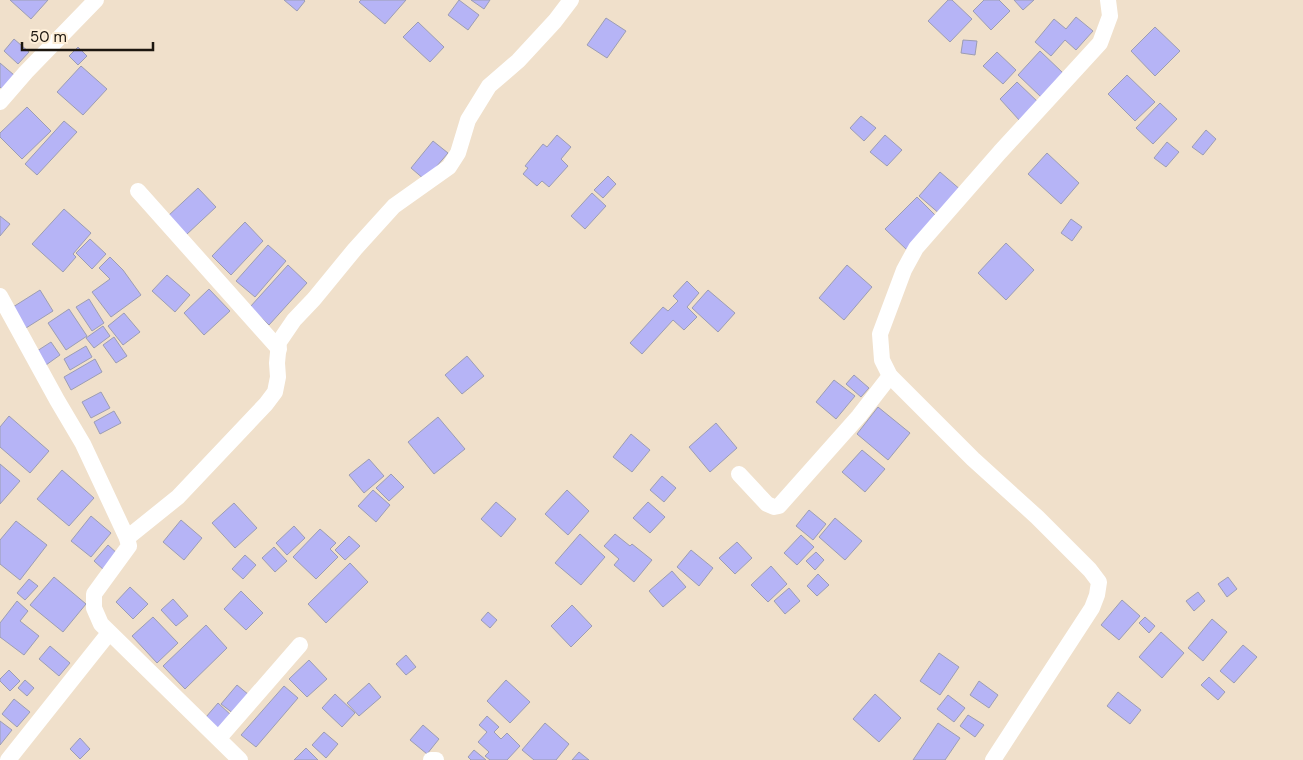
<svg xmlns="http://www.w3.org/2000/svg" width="1303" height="760" font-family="'DM Sans',sans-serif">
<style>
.building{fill:#b6b4f6;stroke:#9c9db3}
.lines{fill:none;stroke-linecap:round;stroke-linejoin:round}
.street{stroke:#fff;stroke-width:16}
</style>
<rect width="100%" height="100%" fill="#f0e0cb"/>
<g class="building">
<path d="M10,0H48L31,19Z"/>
<path d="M284,0H304L305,1L297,11Z"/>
<path d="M361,0H406L385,24L359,2Z"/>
<path d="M459,0L479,15L468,30L448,15Z"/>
<path d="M471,0H490L484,9Z"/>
<path d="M948,0H952L972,19L950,42L928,21Z"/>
<path d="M984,0H999L1010,11L991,30L973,11Z"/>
<path d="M1014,0H1034L1023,10Z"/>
<path d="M1076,17L1093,31L1076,50L1065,40L1051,56L1035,42L1054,19L1066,29Z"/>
<path d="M606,18L626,31L607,58L587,45Z"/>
<path d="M418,22L444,47L430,62L403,37Z"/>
<path d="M1155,27L1180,51L1155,76L1131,51Z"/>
<path d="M14,39L29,52L18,64L4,51Z"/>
<path d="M963,40L977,41L975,55L961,53Z"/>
<path d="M78,47L87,56L78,65L69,56Z"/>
<path d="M1040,51L1063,73L1041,97L1018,75Z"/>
<path d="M997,52L1016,70L1003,84L983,66Z"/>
<path d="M0,63L14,75L2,89L0,87Z"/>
<path d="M81,66L107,89L83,115L57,92Z"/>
<path d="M1127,75L1155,102L1135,121L1108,94Z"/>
<path d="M1017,82L1039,103L1020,121L1000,99Z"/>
<path d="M1160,103L1177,119L1153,144L1136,128Z"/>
<path d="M27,107L51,131L22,159L0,137V133Z"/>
<path d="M861,116L876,128L864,141L850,128Z"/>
<path d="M64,121L77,132L37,175L25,164Z"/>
<path d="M1206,130L1216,139L1203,155L1192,147Z"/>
<path d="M557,135L571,147L561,159L568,166L549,187L542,181L537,186L523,174L528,168L525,166L543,144L547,147Z"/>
<path d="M885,135L902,150L887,166L870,152Z"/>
<path d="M433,141L448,153L425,180L411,168Z"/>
<path d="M1167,142L1179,152L1166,167L1154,158Z"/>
<path d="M1047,153L1079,183L1061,204L1028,174Z"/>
<path d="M940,172L962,191L941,215L919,196Z"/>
<path d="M608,176L616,184L603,198L594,190Z"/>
<path d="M198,188L216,207L186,235L168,216Z"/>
<path d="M592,193L606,206L585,229L571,216Z"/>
<path d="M917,197L939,219L908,251L885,229Z"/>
<path d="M64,209L91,233L73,254L76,257L63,272L32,244Z"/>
<path d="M0,216L10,224L0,236Z"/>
<path d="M1071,219L1082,227L1072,241L1061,233Z"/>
<path d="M245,222L263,241L231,275L212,256Z"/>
<path d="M90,239L106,254L92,269L76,253Z"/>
<path d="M1006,243L1034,270L1006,300L978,273Z"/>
<path d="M268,245L286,261L255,297L236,281Z"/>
<path d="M110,257L123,270L141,295L111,317L92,292L110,279L99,268Z"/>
<path d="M288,265L307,283L269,325L250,307Z"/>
<path d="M847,265L872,287L844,320L819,298Z"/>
<path d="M167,275L190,295L175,312L152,291Z"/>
<path d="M687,281L699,293L687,307L697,317L684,330L673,320L642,354L630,343L663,307L668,311L678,301L673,296Z"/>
<path d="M209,289L230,311L204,335L184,313Z"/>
<path d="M40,290L53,311L26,328L13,307Z"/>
<path d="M708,290L735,313L718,332L692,308Z"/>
<path d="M89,299L104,323L92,331L76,307Z"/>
<path d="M69,309L87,336L66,350L48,323Z"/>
<path d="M124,313L140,332L123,345L108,326Z"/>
<path d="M103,326L110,336L94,348L86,338Z"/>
<path d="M114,337L127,356L116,363L103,345Z"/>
<path d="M51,342L60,355L46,365L37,351Z"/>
<path d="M86,346L92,357L70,370L64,359Z"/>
<path d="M467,356L484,376L462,394L445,375Z"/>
<path d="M95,359L102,372L71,390L64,377Z"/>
<path d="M854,375L869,388L861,397L846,384Z"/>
<path d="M834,380L855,396L836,419L816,402Z"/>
<path d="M101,392L110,408L91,418L82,402Z"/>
<path d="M878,407L910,433L888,460L857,434Z"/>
<path d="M114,411L121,423L100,434L94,422Z"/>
<path d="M9,416L49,451L30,473L0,447V427Z"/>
<path d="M438,417L465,449L434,474L408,442Z"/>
<path d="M716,423L737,448L710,472L689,447Z"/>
<path d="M631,434L650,450L632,472L613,457Z"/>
<path d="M862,450L885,469L865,492L842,472Z"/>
<path d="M369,459L384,476L364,493L349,475Z"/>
<path d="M0,464L20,481L0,504Z"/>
<path d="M62,470L94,498L69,526L37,499Z"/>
<path d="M391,474L404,487L389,501L376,488Z"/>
<path d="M662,476L676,488L664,502L650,490Z"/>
<path d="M373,490L390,505L376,522L358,506Z"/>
<path d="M567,490L589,511L568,535L545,514Z"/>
<path d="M496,502L516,519L501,537L481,519Z"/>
<path d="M648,502L665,517L650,533L633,518Z"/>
<path d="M234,503L257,528L235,548L212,523Z"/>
<path d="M809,510L826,524L813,540L796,526Z"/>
<path d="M91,516L111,533L91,557L71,541Z"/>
<path d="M835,518L862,541L845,560L819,537Z"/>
<path d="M181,520L202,538L184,560L163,542Z"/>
<path d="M16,521L47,545L20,580L0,564V540Z"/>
<path d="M294,526L305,538L287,555L276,543Z"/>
<path d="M320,529L336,543L330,549L338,557L316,579L293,557Z"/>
<path d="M580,534L605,557L581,585L555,563Z"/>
<path d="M615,534L630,546L632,544L652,560L634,582L614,565L619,559L604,546Z"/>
<path d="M801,535L814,547L797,565L784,553Z"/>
<path d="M349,536L360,546L345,560L335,550Z"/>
<path d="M737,542L752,558L735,574L719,558Z"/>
<path d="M108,545L119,555L105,571L94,561Z"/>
<path d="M274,547L287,561L275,572L262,558Z"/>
<path d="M691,550L713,568L699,586L677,567Z"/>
<path d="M816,552L824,560L815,570L806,561Z"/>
<path d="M245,555L256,565L243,579L232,569Z"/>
<path d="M350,563L368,582L326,623L308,604Z"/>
<path d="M771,566L787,584L768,602L751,585Z"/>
<path d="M672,571L686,587L663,607L649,591Z"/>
<path d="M818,574L829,585L817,596L807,586Z"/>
<path d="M54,577L86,604L63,632L30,605Z"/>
<path d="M1228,577L1237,589L1227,597L1218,584Z"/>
<path d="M29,579L38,586L25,600L17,593Z"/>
<path d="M130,587L148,604L133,619L116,602Z"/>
<path d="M789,588L800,601L785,614L774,601Z"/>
<path d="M241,591L263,613L246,630L224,609Z"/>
<path d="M1198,592L1205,601L1194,611L1186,601Z"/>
<path d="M173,599L188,616L176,626L161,610Z"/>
<path d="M1122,600L1140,616L1119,640L1101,625Z"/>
<path d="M17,601L28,611L20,621L39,636L24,655L0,637V623Z"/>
<path d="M572,605L592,626L571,647L551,626Z"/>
<path d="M488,612L497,620L490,628L481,620Z"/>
<path d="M153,617L178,643L157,663L132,636Z"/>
<path d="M1145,617L1155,626L1149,633L1139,623Z"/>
<path d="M1212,619L1227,632L1203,661L1188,648Z"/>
<path d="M206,625L227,648L185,689L163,666Z"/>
<path d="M1161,632L1184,653L1162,678L1139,657Z"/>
<path d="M1243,645L1257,657L1234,683L1220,671Z"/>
<path d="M50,646L70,663L59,676L39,659Z"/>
<path d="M939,653L959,667L940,695L920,681Z"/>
<path d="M406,655L416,667L406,675L396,664Z"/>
<path d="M309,660L327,679L307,697L289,679Z"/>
<path d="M9,670L20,681L10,691L0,681V679Z"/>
<path d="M1209,677L1225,692L1218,700L1201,685Z"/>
<path d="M25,680L34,688L27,696L18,688Z"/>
<path d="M506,680L530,702L510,723L487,701Z"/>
<path d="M979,681L998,695L989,708L970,695Z"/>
<path d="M369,683L381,697L359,716L347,703Z"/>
<path d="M237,685L249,695L234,714L221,704Z"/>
<path d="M284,686L298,698L256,747L241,735Z"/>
<path d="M1118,692L1141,710L1130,724L1107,706Z"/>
<path d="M335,694L355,713L342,727L322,708Z"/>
<path d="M875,694L901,718L879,742L853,719Z"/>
<path d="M948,695L965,708L954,722L937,709Z"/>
<path d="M14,699L30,712L17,727L2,714Z"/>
<path d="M218,703L232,716L219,729L206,717Z"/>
<path d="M968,715L984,725L975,737L960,726Z"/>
<path d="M487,716L499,727L494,732L501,739L507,733L520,746L507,760H490L485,756L489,752L478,742L487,732L479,725Z"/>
<path d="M0,721L12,730L0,745Z"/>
<path d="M545,723L569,744L556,760H534L522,750Z"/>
<path d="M938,723L960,738L945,760H913Z"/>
<path d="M423,725L439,739L427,754L410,740Z"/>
<path d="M324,732L338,744L326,758L312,745Z"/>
<path d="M80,738L90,749L80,759L70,749Z"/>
<path d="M306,748L318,760H294Z"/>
<path d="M474,750L486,760H471L468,757Z"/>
<path d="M579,752L589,760H572Z"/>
</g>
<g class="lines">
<g class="street">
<path d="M0,102L26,72L96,0"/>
<path d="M138,191L279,349"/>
<path d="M0,296L57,400L83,444L127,538L129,546L94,594V608L101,624L240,760"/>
<path d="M739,474L767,504L774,507L779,506L859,416L890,376"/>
<path d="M127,538L178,497L266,404L275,392L278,377L277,363L279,342L294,320L314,299L355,249L394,206L449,167L458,153L468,120L489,86L518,61L555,21L571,0"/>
<path d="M219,738L300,645"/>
<path d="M8,760L109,633"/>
<path d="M431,760H436"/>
<path d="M993,760L1092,608L1097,595L1099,582L1090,570L1037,517L973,459L890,376L882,360L880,334L904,270L916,248L1000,152L1100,43L1110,16L1108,0"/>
</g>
</g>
<path d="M22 42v8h131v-8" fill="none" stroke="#1c160f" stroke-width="2.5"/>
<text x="30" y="42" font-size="15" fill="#1c160f" stroke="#fdeed8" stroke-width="4" paint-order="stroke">50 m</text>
</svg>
